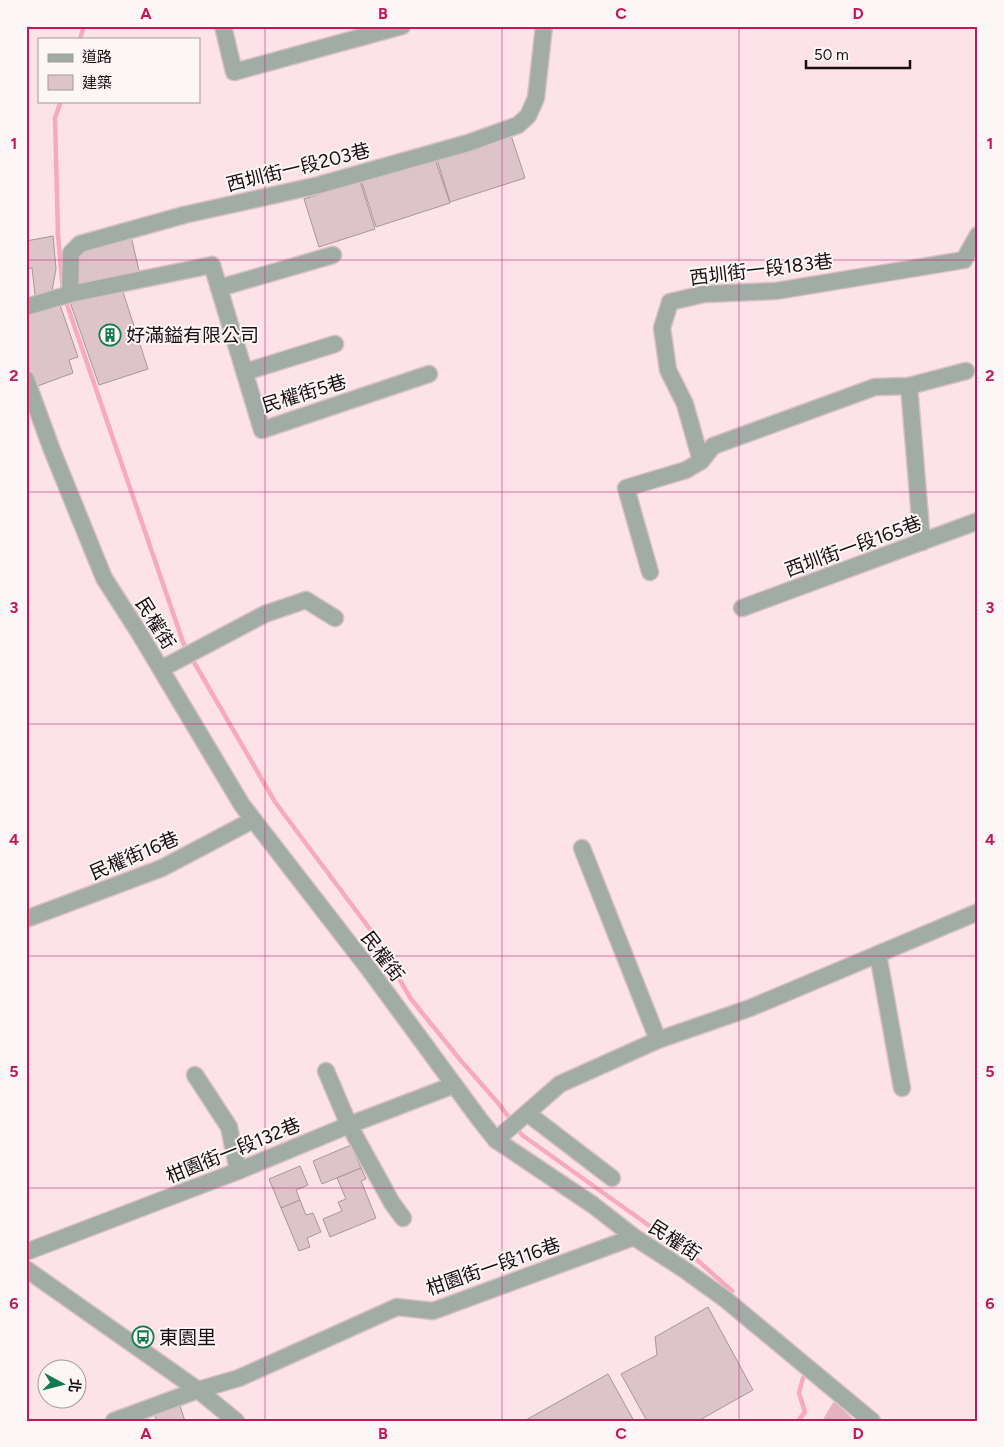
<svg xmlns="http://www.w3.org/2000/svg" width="1004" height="1447" font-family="Figtree,'Noto Sans TC',sans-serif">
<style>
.green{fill:#e4b2c0}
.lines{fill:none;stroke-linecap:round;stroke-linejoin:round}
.stream{stroke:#f7a9c0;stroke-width:4.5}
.building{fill:#ddc4ca;stroke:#ac949a}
.minor-casing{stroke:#d8c1c6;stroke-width:19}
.minor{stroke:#a2aca6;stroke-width:16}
.grid{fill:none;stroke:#c2185b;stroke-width:1;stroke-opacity:0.55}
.labels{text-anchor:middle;stroke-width:4;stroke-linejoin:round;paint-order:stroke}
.street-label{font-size:19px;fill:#180f11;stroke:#fcf6f7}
.poi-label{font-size:19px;fill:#180f11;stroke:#fcf6f7;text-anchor:start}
.neatline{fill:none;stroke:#c2185b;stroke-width:2}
.grid-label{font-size:16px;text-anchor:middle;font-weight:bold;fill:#c2185b}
</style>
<rect width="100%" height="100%" fill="#fde3e9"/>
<path class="green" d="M834,1401L855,1421H822Z"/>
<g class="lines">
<g class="stream">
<path d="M80,39L84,26"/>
<path d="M61,101L55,118L58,235L63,291"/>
<path d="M65,299L183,642L187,650"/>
<path d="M191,657L275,802L369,928L411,999L462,1062L499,1104L522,1135L696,1259L732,1291"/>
<path d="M798,1421L805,1412L799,1393L803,1378"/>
</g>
</g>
<g class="building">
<path d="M510,132L525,178L450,202L436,156Z"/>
<path d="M434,156L450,203L376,227L361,180Z"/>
<path d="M360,181L375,229L319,247L304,199Z"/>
<path d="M53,236L56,269L52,291L35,295L32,268L26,269V241Z"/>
<path d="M131,236L140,275L76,286L79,252Z"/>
<path d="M121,286L148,369L99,385L70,302Z"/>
<path d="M59,302L78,357L69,360L73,373L35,387L26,362V314Z"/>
<path d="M351,1145L361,1168L322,1184L313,1161Z"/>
<path d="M300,1166L308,1185L296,1190L300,1200L281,1208L269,1179Z"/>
<path d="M361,1168L366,1179L361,1181L376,1218L330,1237L323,1219L342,1211L338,1202L346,1199L337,1178Z"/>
<path d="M300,1200L306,1215L313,1213L321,1232L307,1238L310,1247L299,1251L281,1208Z"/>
<path d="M708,1307L753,1390L698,1421H647L621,1374L657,1355L655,1337Z"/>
<path d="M608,1374L634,1421H524Z"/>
<path d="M171,1405L172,1409L180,1406L185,1421H157L153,1412Z"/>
</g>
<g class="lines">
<g class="minor-casing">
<g id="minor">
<path d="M223,26L234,72L402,26"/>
<path d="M219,288L333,255"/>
<path d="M70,294L212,265L262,430L429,374"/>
<path d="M26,307L70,294L71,253L80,244L184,215L319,185L468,143L518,125L528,116L536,98L544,26"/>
<path d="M245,372L335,344"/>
<path d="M26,379L52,450L104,578L138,631L242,805L369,969L480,1120L496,1140L593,1205L634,1237L685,1270L725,1299L872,1421"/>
<path d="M909,386L922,542"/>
<path d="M701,461L685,404L668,370L662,328L670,302L704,294L776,291L964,260L978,235"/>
<path d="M650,572L626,488L686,470L701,461L713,446L875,387L909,386L966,371"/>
<path d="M742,608L978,521"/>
<path d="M161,669L265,614L306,600L335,618"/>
<path d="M582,848L658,1040"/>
<path d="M26,919L162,868L253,820"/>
<path d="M878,954L902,1088"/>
<path d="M326,1071L349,1125L392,1203L403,1218"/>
<path d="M195,1075L229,1127L238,1171"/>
<path d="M527,1113L612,1178"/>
<path d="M496,1140L560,1084L658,1040L750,1008L978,912"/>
<path d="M26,1252L238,1171L349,1125L454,1085"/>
<path d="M26,1269L198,1390L236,1421"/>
<path d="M114,1421L198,1390L239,1378L397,1307L433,1311L634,1237"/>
</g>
</g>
<use href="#minor" class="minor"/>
</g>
<path class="grid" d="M265,26V1421M502,26V1421M739,26V1421M26,260H978M26,492H978M26,724H978M26,956H978M26,1188H978"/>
<defs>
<g id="building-ring" transform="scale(1.125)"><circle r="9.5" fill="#fcf6f7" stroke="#127953" stroke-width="1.5"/><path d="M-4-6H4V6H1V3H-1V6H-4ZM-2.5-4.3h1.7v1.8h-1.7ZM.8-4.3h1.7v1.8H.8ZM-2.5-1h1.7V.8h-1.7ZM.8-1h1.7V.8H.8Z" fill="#127953"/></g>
<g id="bus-ring" transform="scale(1.125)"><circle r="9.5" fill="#fcf6f7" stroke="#127953" stroke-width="1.5"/><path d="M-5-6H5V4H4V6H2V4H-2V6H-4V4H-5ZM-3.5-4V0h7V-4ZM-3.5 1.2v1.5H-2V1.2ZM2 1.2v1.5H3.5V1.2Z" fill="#127953"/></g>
</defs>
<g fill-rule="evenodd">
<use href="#building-ring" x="110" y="335"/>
<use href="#bus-ring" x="143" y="1337"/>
</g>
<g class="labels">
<g class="street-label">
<text transform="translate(298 167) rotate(-14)" y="7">西圳街一段203巷</text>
<text transform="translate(761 269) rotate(-7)" y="7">西圳街一段183巷</text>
<text transform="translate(304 393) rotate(-17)" y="7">民權街5巷</text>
<text transform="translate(853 546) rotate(-20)" y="7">西圳街一段165巷</text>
<text transform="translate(156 623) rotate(58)" y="7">民權街</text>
<text transform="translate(134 855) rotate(-23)" y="7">民權街16巷</text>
<text transform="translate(383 956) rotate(53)" y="7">民權街</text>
<text transform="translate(233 1150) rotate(-22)" y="7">柑園街一段132巷</text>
<text transform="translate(675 1240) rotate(33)" y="7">民權街</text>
<text transform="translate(493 1266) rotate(-19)" y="7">柑園街一段116巷</text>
</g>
<g class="poi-label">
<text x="126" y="342">好滿鎰有限公司</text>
<text x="159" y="1344">東園里</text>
</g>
</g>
<rect width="1004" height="1447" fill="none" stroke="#fcf6f7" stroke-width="55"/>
<rect x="38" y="38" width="162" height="65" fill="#fcf6f7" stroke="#a19a9b"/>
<rect x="48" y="54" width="25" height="8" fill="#a2aca6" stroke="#a19a9b"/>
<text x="82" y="62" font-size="15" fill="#180f11">道路</text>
<rect x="48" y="75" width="25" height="15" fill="#ddc4ca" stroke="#a19a9b"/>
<text x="82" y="88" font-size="15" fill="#180f11">建築</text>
<g transform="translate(62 1384) rotate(97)"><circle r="24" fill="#fcf6f7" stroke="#a19a9b"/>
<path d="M0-4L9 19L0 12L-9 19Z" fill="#127953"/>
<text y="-8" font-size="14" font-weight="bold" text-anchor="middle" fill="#180f11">北</text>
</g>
<path d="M806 60v8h104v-8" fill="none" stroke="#180f11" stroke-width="2.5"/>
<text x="814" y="60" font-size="15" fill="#180f11" stroke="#fcf6f7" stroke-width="4" paint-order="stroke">50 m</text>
<rect x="28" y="28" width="948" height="1392" class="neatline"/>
<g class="grid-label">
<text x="146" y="19">A</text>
<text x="383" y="19">B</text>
<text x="621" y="19">C</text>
<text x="858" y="19">D</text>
<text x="14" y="149">1</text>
<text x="990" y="149">1</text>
<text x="14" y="381">2</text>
<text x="990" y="381">2</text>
<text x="14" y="613">3</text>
<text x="990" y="613">3</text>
<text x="14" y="845">4</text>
<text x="990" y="845">4</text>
<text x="14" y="1077">5</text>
<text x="990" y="1077">5</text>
<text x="14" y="1309">6</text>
<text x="990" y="1309">6</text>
<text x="146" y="1439">A</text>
<text x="383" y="1439">B</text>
<text x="621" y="1439">C</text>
<text x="858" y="1439">D</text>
</g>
</svg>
